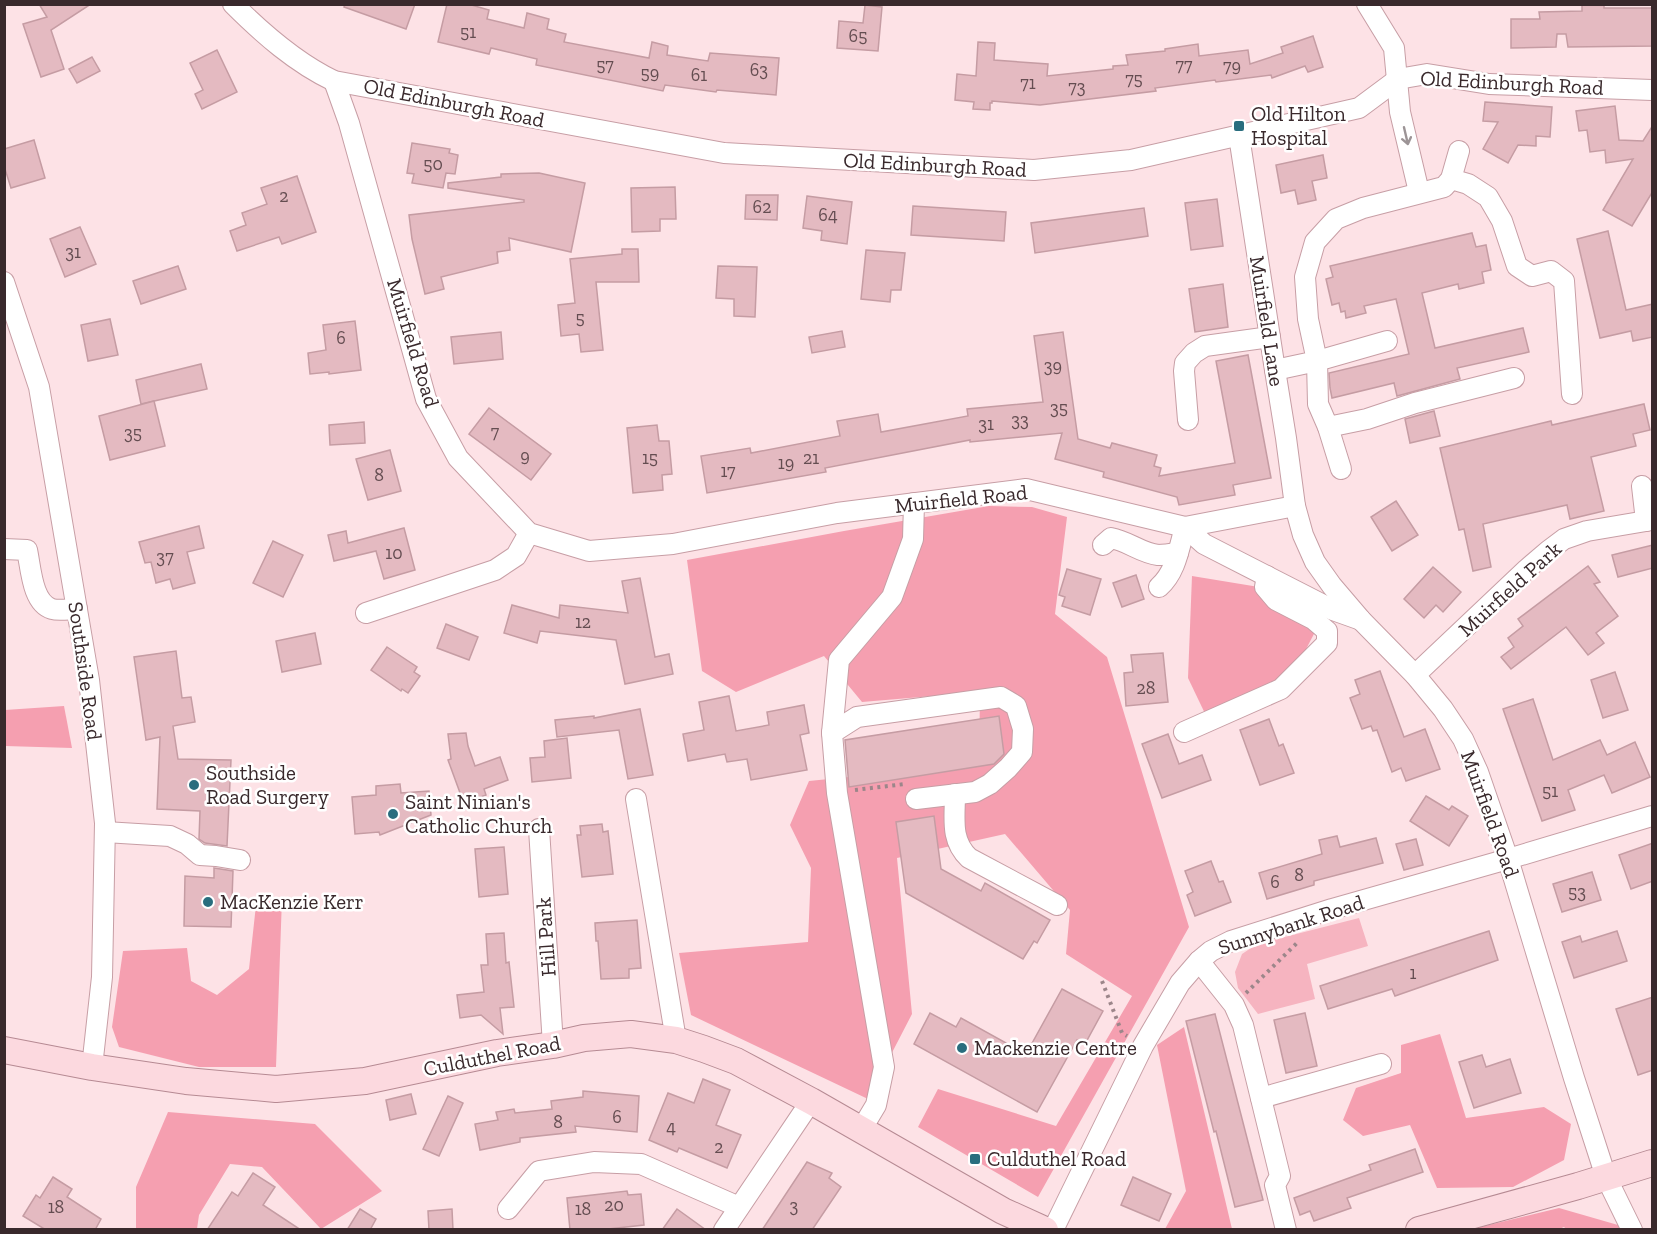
<svg xmlns="http://www.w3.org/2000/svg" width="1657" height="1234" font-family="'Zilla Slab',serif">
<style>
.green{fill:#f6b4c0}
.forest{fill:#f59fb0}
.building{fill:#e4bac1;stroke:#c59ca3;stroke-width:1.5}
.lines{fill:none;stroke-linecap:round;stroke-linejoin:round}
.minor-casing{stroke:#c79ea5;stroke-width:22}
.major-casing{stroke:#b68a93;stroke-width:28}
.path{stroke:#9c868a;stroke-width:4;stroke-dasharray:3 4.5;stroke-linecap:butt}
.minor{stroke:#fff;stroke-width:20}
.major{stroke:#fcd9df;stroke-width:26}
.oneway{stroke:#9c9496}
.poi-dot{fill:#296d7e;stroke:#fff;stroke-width:2}
.labels{text-anchor:middle;stroke-width:5;stroke-linejoin:round;paint-order:stroke}
.number-label{font-size:18px;fill:#644d51}
.street-label{font-size:21px;fill:#39292c;stroke:#fff}
.poi-label{font-size:21px;fill:#39292c;stroke:#fff;text-anchor:start}
</style>
<rect width="100%" height="100%" fill="#fde2e6"/>
<path class="green" d="M1359,918L1368,946L1307,964L1315,999L1258,1014L1238,988L1235,972L1242,954L1257,944Z"/>
<g class="forest">
<path d="M989,506L1032,507L1067,517L1055,614L1107,657L1189,927L1038,1197L918,1127L938,1089L1056,1126L1132,996L1066,954L1070,910L1005,834L897,858L912,1014L868,1099L691,1015L679,953L808,942L811,868L790,825L809,781L979,764L980,692L862,702L824,656L736,692L702,671L687,560L844,531Z"/>
<path d="M1192,576L1265,588L1316,630L1279,701L1210,724L1188,678Z"/>
<path d="M64,706L72,748L5,746V710Z"/>
<path d="M282,898L276,1067H199L119,1047L112,1027L123,951L187,948L191,981L217,995L249,969L256,905Z"/>
<path d="M1184,1027L1232,1229H1165L1186,1191L1157,1045Z"/>
<path d="M1440,1034L1466,1118L1544,1107L1571,1124L1564,1160L1513,1187L1437,1188L1410,1125L1363,1136L1343,1120L1356,1088L1401,1073V1045Z"/>
<path d="M168,1112L315,1124L382,1191L321,1229L262,1167L230,1164L199,1215L197,1229H136V1187Z"/>
<path d="M1559,1208L1618,1225L1620,1229L1567,1230L1564,1227L1557,1230H1468Z"/>
</g>
<g class="building">
<path d="M39,4H91L51,30L64,69L41,77L23,24L47,17Z"/>
<path d="M345,4H415L406,29L344,7Z"/>
<path d="M447,4H468L489,10L487,19L524,28L527,13L549,19L547,29L566,34L564,42L649,58L652,42L668,46L667,55L708,61L710,53L779,58L776,95L717,90L716,92L665,85L663,91L536,65L537,59L491,48L489,54L438,42Z"/>
<path d="M1582,4H1604V8H1653V46L1568,47L1566,34H1557L1556,47L1511,48V19H1540L1539,12L1582,11Z"/>
<path d="M865,5L882,7L878,51L837,48L839,21L863,23Z"/>
<path d="M1313,36L1323,67L1308,72L1305,66L1272,78L1271,75L1216,82L1215,80L1155,88L1156,91L1040,105L992,101V103H990V110L973,109L974,102L955,100L957,74L976,76L978,42L995,43L994,60L1048,64L1047,76L1113,69V66L1128,65L1126,55L1165,51V49L1198,44L1199,56L1248,50L1250,64L1283,53L1281,47Z"/>
<path d="M217,50L237,92L202,109L195,94L203,90L190,63Z"/>
<path d="M92,57L100,71L77,83L69,69Z"/>
<path d="M1485,102L1552,107L1550,137L1536,136V146L1518,145L1508,163L1483,149L1498,122L1483,121Z"/>
<path d="M1615,106L1619,140L1643,141L1653,125V191L1632,226L1603,210L1633,159L1606,163L1605,150L1590,152L1587,130L1579,131L1576,111Z"/>
<path d="M34,140L45,178L11,188L4,166V149Z"/>
<path d="M412,143L450,149L449,153L458,155L455,174L446,173L443,188L412,183L414,174L407,173Z"/>
<path d="M1323,155L1327,178L1312,181L1316,200L1298,204L1295,190L1281,193L1276,165Z"/>
<path d="M539,173L585,183L571,252L509,238L510,250L497,252L498,263L441,277L444,289L425,294L412,239L409,215L524,202V200L448,188V183L501,177V174Z"/>
<path d="M297,176L316,232L282,244L279,237L237,251L230,231L246,225L242,213L267,204L261,188Z"/>
<path d="M675,187L676,219H660V231L632,232L631,188Z"/>
<path d="M746,195H778L777,220L745,219Z"/>
<path d="M807,196L852,202L847,244L821,240L822,231L803,228Z"/>
<path d="M1217,199L1223,246L1191,250L1185,203Z"/>
<path d="M913,206L1006,212L1004,241L911,235Z"/>
<path d="M1144,208L1148,236L1035,253L1031,223Z"/>
<path d="M80,227L96,264L65,277L50,239Z"/>
<path d="M1608,231L1626,310L1653,304V337L1633,341L1631,331L1600,338L1577,239Z"/>
<path d="M1472,233L1476,247L1486,245L1491,270L1482,272L1484,283L1459,289L1458,284L1422,293L1435,348L1523,328L1529,352L1457,368L1460,379L1397,396L1394,383L1332,398L1330,388L1329,373L1409,354L1396,299L1364,306L1366,313L1346,318L1345,311L1341,312L1339,303L1332,305L1326,279L1333,277L1330,266Z"/>
<path d="M622,249H638L639,282H596L603,350L581,352L579,334L561,336L558,305L575,303L570,259L622,254Z"/>
<path d="M866,250L905,253L901,290H891L890,302L861,299Z"/>
<path d="M178,266L186,289L141,304L133,281Z"/>
<path d="M718,266L757,267L755,317L734,316V299L716,298Z"/>
<path d="M1223,284L1228,327L1195,332L1189,289Z"/>
<path d="M110,319L118,355L88,361L81,325Z"/>
<path d="M355,321L361,370L329,374V372L310,374L308,353L326,350L323,325Z"/>
<path d="M842,331L845,347L812,353L809,337Z"/>
<path d="M501,332L503,359L454,364L451,337Z"/>
<path d="M1063,332L1078,439L1110,448L1112,443L1157,455L1154,466L1161,468L1159,476L1235,463L1216,361L1248,355L1271,478L1233,485L1235,495L1179,505L1177,497L1103,477L1104,472L1055,459L1062,433L970,442V440L825,468L826,472L707,493L701,456L750,448L751,453L840,436L837,421L878,414L881,432L968,416L967,409L1043,402L1034,336Z"/>
<path d="M201,364L207,389L141,404L136,380Z"/>
<path d="M154,401L165,446L110,460L99,416Z"/>
<path d="M1644,404L1650,430L1633,434L1636,446L1591,457L1604,511L1570,519L1567,505L1483,524L1491,567L1473,571L1464,529L1459,530L1440,448L1551,421L1552,425Z"/>
<path d="M489,408L551,454L531,480L469,434Z"/>
<path d="M1434,411L1440,436L1410,443L1405,419Z"/>
<path d="M364,422L365,443L330,445L329,425Z"/>
<path d="M657,425L659,441H669L672,474L662,475L663,490L633,493L627,428Z"/>
<path d="M390,450L401,491L368,500L356,459Z"/>
<path d="M1396,501L1418,535L1392,551L1371,517Z"/>
<path d="M199,526L204,548L187,552L195,583L173,589L170,579L156,583L151,562L145,563L139,542Z"/>
<path d="M404,528L415,570L384,579L376,551L334,561L328,535L346,531L348,543Z"/>
<path d="M273,541L303,555L283,597L253,583Z"/>
<path d="M1653,545V568L1618,577L1612,555Z"/>
<path d="M1588,566L1600,582L1594,584L1618,616L1596,633L1604,643L1588,655L1566,627L1511,669L1501,657L1514,647L1508,638L1523,626L1518,619Z"/>
<path d="M1433,567L1461,592L1443,612L1436,605L1424,618L1404,599Z"/>
<path d="M1067,569L1101,579L1090,615L1062,606L1065,597L1059,595Z"/>
<path d="M1136,575L1144,599L1122,607L1113,583Z"/>
<path d="M640,578L655,657L669,654L673,674L625,684L616,640L540,631L537,643L504,633L512,605L559,618L560,605L628,613L622,581Z"/>
<path d="M446,624L478,637L469,660L437,648Z"/>
<path d="M315,633L321,664L282,672L276,641Z"/>
<path d="M387,647L417,667L414,672L420,676L408,693L402,689L401,691L371,670Z"/>
<path d="M176,651L182,698L191,697L195,722L173,726L178,759L231,760L227,846L205,843L199,839L200,811L157,809L160,737L146,740L134,657Z"/>
<path d="M1163,653L1168,702L1126,706L1124,673L1133,672L1131,655Z"/>
<path d="M1380,671L1404,737L1425,729L1440,769L1406,781L1401,768L1392,772L1377,730L1373,731L1371,726L1362,729L1350,698L1360,694L1355,680Z"/>
<path d="M1615,672L1628,710L1603,718L1591,680Z"/>
<path d="M729,696L736,731L769,725L767,712L804,705L809,733L800,735L807,770L751,780L747,759L727,762L725,754L688,761L683,734L704,730L699,702Z"/>
<path d="M1533,699L1553,760L1600,740L1607,755L1635,742L1650,777L1612,793L1604,775L1568,790L1575,810L1542,821L1503,709Z"/>
<path d="M640,709L653,775L628,779L619,730L557,737L555,720L594,716V718Z"/>
<path d="M999,716L1004,754L994,764L849,787L845,740Z"/>
<path d="M1269,719L1279,746L1283,744L1294,773L1260,785L1240,730Z"/>
<path d="M466,733L468,746L475,766L500,757L508,780L484,789L486,795L470,801H463L448,760L451,759L448,734Z"/>
<path d="M1168,734L1179,764L1202,755L1211,780L1162,798L1142,744Z"/>
<path d="M567,738L571,778L532,782L530,758L545,757L544,741Z"/>
<path d="M400,784L401,793L429,791L431,815L380,835L379,832L355,834L352,797L376,795V786Z"/>
<path d="M1426,796L1449,810L1452,806L1468,816L1449,846L1410,821Z"/>
<path d="M934,816L941,869L981,891L985,883L1050,920L1037,943L1034,941L1023,959L906,893L896,822Z"/>
<path d="M602,824L603,832L608,831L613,874L582,877L577,835H581L580,826Z"/>
<path d="M1337,836L1340,847L1376,838L1383,863L1314,881V885L1267,899L1259,873L1322,854L1319,840Z"/>
<path d="M1416,839L1423,865L1404,870L1396,844Z"/>
<path d="M1653,843V881L1631,889L1619,855Z"/>
<path d="M504,847L508,894L479,897L475,849Z"/>
<path d="M1211,861L1219,882L1223,881L1231,902L1195,916L1187,895L1193,892L1185,871Z"/>
<path d="M214,868L233,871L231,927L184,926L185,876L214,878Z"/>
<path d="M1592,872L1601,900L1562,912L1553,884Z"/>
<path d="M637,920L641,968L629,969V978L601,979L598,941H596L595,923Z"/>
<path d="M1489,931L1498,960L1395,996L1392,989L1328,1009L1320,986Z"/>
<path d="M1617,931L1627,961L1574,978L1562,942L1580,936L1582,942Z"/>
<path d="M504,933L506,963L509,962L514,1007L500,1008L503,1034L481,1015L460,1018L457,995L484,992L481,965H488L486,934Z"/>
<path d="M1062,989L1103,1011L1085,1044L1077,1040L1037,1112L914,1044L930,1013L956,1027L961,1018L1026,1054Z"/>
<path d="M1653,997V1070L1638,1075L1616,1009Z"/>
<path d="M1305,1013L1317,1066L1286,1073L1274,1020Z"/>
<path d="M1215,1014L1263,1200L1235,1207L1216,1131L1214,1132L1186,1021Z"/>
<path d="M1482,1055L1486,1067L1510,1059L1521,1093L1474,1108L1459,1062Z"/>
<path d="M703,1079L730,1090L716,1125L741,1135L727,1168L679,1148L677,1152L649,1140L668,1093L694,1103Z"/>
<path d="M583,1091L639,1096L637,1132L575,1126L576,1132L520,1138V1142L480,1150L475,1124L498,1120L496,1112L514,1109L515,1113L552,1109L551,1101L583,1097Z"/>
<path d="M411,1094L416,1114L390,1120L386,1100Z"/>
<path d="M448,1096L463,1103L439,1156L423,1149Z"/>
<path d="M1415,1149L1423,1172L1347,1198L1351,1208L1314,1221L1310,1211L1300,1215L1294,1198L1371,1170L1369,1165Z"/>
<path d="M807,1162L832,1173L829,1178L841,1187L812,1230H762Z"/>
<path d="M253,1173L275,1187L263,1205L301,1230H207L232,1192L238,1196Z"/>
<path d="M53,1177L72,1189L67,1197L101,1219L95,1230H46L23,1216L36,1195L40,1198Z"/>
<path d="M1133,1177L1171,1194L1159,1221L1121,1205Z"/>
<path d="M627,1191L628,1195L641,1194L644,1225L599,1230H570L567,1198Z"/>
<path d="M360,1209L376,1219L370,1230H347Z"/>
<path d="M452,1209L453,1230H429L428,1211Z"/>
<path d="M677,1209L706,1230H662Z"/>
</g>
<g class="lines">
<g class="minor-casing">
<g id="minor">
<path d="M233,4C263,34 296,63 334,81L724,153L1034,170L1131,160L1359,108L1398,79L1427,74L1489,84L1652,90"/>
<path d="M1367,4L1394,48L1400,112L1419,192"/>
<path d="M334,81L349,123L426,399L458,458L529,533L589,551L673,544L837,513L1026,489L1185,527L1204,544L1333,610L1361,620"/>
<path d="M1239,136L1275,370L1286,438L1295,506L1303,535L1315,562L1332,586L1361,620L1415,675L1443,709L1463,739L1478,772L1508,859L1574,1078L1606,1177L1632,1230"/>
<path d="M1451,179L1468,184L1488,197L1502,221L1517,266L1532,276L1551,271L1564,281L1572,394"/>
<path d="M4,282L39,387L89,680L105,823L102,977L92,1067"/>
<path d="M1275,370L1317,361L1308,319L1305,277L1315,242L1336,219L1363,208L1444,187L1451,179L1459,151"/>
<path d="M1188,420L1184,371L1185,363L1194,353L1205,346L1270,337"/>
<path d="M1328,427L1367,419L1415,403L1514,378"/>
<path d="M1341,469L1328,427L1318,404L1317,361L1387,341"/>
<path d="M1642,486L1646,521"/>
<path d="M1103,545L1111,538C1128,541 1141,553 1158,555C1164,555 1171,554 1178,553"/>
<path d="M4,549L27,550C31,568 32,603 52,609C59,611 69,609 77,609"/>
<path d="M1159,587C1176,572 1179,548 1185,527L1295,506"/>
<path d="M366,613L495,570L516,556L529,533"/>
<path d="M1415,675L1527,569L1548,551L1564,539L1587,531L1652,520"/>
<path d="M1184,732L1281,689L1327,643V631L1313,619L1276,600L1265,587L1267,576"/>
<path d="M832,733L839,660L892,597L913,539L914,503"/>
<path d="M955,794C955,818 950,840 969,858L1057,905"/>
<path d="M636,799L676,1040"/>
<path d="M539,829L553,1045"/>
<path d="M105,832L170,836L187,844L200,855L216,856L240,860"/>
<path d="M1199,961L1234,1005L1243,1025L1280,1176L1275,1185L1286,1230"/>
<path d="M1261,1098L1381,1064"/>
<path d="M861,1130L876,1105L884,1067L837,793L832,733L857,717L1001,697L1016,706L1023,729L1022,752L1008,768L990,784L975,792L916,799"/>
<path d="M508,1209L539,1171L594,1162L641,1164L739,1207"/>
<path d="M724,1230L811,1101"/>
<path d="M1053,1230L1143,1046L1180,983L1199,961L1211,951L1231,941L1332,909L1508,859L1652,816"/>
</g>
</g>
<g class="major-casing">
<g id="major">
<path d="M4,1050L92,1067L186,1081L276,1089L365,1081L497,1053L553,1045L584,1038L631,1034L676,1040L704,1049L736,1061L811,1101L1003,1211L1045,1230"/>
<path d="M1419,1230L1578,1186L1652,1163"/>
</g>
</g>
<g class="path">
<path d="M855,790L905,784"/>
<path d="M1102,981L1122,1033L1127,1036"/>
<path d="M1246,993L1299,941"/>
</g>
<use href="#minor" class="minor"/>
<use href="#major" class="major"/>
</g>
<defs><path id="oneway-shaft" d="M-6 0H5M1.5-3L5.5 0L1.5 3" fill="none" stroke-width="1.6" stroke-linecap="round" stroke-linejoin="round" transform="scale(1.5)"/></defs>
<use class="oneway" href="#oneway-shaft" transform="translate(1406 136) rotate(77)"/>
<g class="poi-dot">
<rect x="1233" y="120" width="12" height="12" rx="3"/>
<circle cx="194" cy="785" r="6"/>
<circle cx="393" cy="814" r="6"/>
<circle cx="208" cy="902" r="6"/>
<circle cx="962" cy="1048" r="6"/>
<rect x="969" y="1153" width="12" height="12" rx="3"/>
</g>
<g class="labels">
<g class="number-label">
<text x="468" y="38">51</text>
<text x="858" y="42">65</text>
<text x="605" y="71">57</text>
<text x="1184" y="71">77</text>
<text x="1232" y="72">79</text>
<text x="759" y="76">63</text>
<text x="650" y="79">59</text>
<text x="699" y="81">61</text>
<text x="1134" y="85">75</text>
<text x="1028" y="89">71</text>
<text x="1077" y="93">73</text>
<text x="433" y="170">50</text>
<text x="284" y="202">2</text>
<text x="762" y="213">62</text>
<text x="828" y="221">64</text>
<text x="73" y="258">31</text>
<text x="580" y="324">5</text>
<text x="341" y="344">6</text>
<text x="1053" y="372">39</text>
<text x="1059" y="414">35</text>
<text x="1020" y="426">33</text>
<text x="986" y="430">31</text>
<text x="495" y="438">7</text>
<text x="133" y="439">35</text>
<text x="525" y="462">9</text>
<text x="650" y="464">15</text>
<text x="811" y="464">21</text>
<text x="786" y="469">19</text>
<text x="728" y="477">17</text>
<text x="379" y="481">8</text>
<text x="394" y="559">10</text>
<text x="165" y="563">37</text>
<text x="583" y="628">12</text>
<text x="1146" y="694">28</text>
<text x="1550" y="797">51</text>
<text x="1299" y="881">8</text>
<text x="1275" y="888">6</text>
<text x="1577" y="898">53</text>
<text x="1413" y="979">1</text>
<text x="617" y="1123">6</text>
<text x="558" y="1128">8</text>
<text x="671" y="1133">4</text>
<text x="719" y="1153">2</text>
<text x="614" y="1211">20</text>
<text x="794" y="1212">3</text>
<text x="56" y="1213">18</text>
<text x="583" y="1215">18</text>
</g>
<g class="street-label">
<text transform="translate(1512 83) rotate(3)" y="7">Old Edinburgh Road</text>
<text transform="translate(454 103) rotate(11)" y="7">Old Edinburgh Road</text>
<text transform="translate(935 165) rotate(3)" y="7">Old Edinburgh Road</text>
<text transform="translate(1267 321) rotate(81)" y="7">Muirfield Lane</text>
<text transform="translate(413 343) rotate(73)" y="7">Muirfield Road</text>
<text transform="translate(961 499) rotate(-6)" y="7">Muirfield Road</text>
<text transform="translate(1510 589) rotate(-42)" y="7">Muirfield Park</text>
<text transform="translate(85 671) rotate(82)" y="7">Southside Road</text>
<text transform="translate(1490 814) rotate(70)" y="7">Muirfield Road</text>
<text transform="translate(1291 925) rotate(-18)" y="7">Sunnybank Road</text>
<text transform="translate(546 937) rotate(-94)" y="7">Hill Park</text>
<text transform="translate(492 1056) rotate(-11)" y="7">Culduthel Road</text>
</g>
<g class="poi-label">
<text x="1251" y="121">Old Hilton<tspan x="1251" dy="24">Hospital</tspan></text>
<text x="206" y="780">Southside<tspan x="206" dy="24">Road Surgery</tspan></text>
<text x="405" y="809">Saint Ninian's<tspan x="405" dy="24">Catholic Church</tspan></text>
<text x="220" y="909">MacKenzie Kerr</text>
<text x="974" y="1055">Mackenzie Centre</text>
<text x="987" y="1166">Culduthel Road</text>
</g>
</g>
<rect width="1657" height="1234" fill="none" stroke="#39292c" stroke-width="12"/>
</svg>
